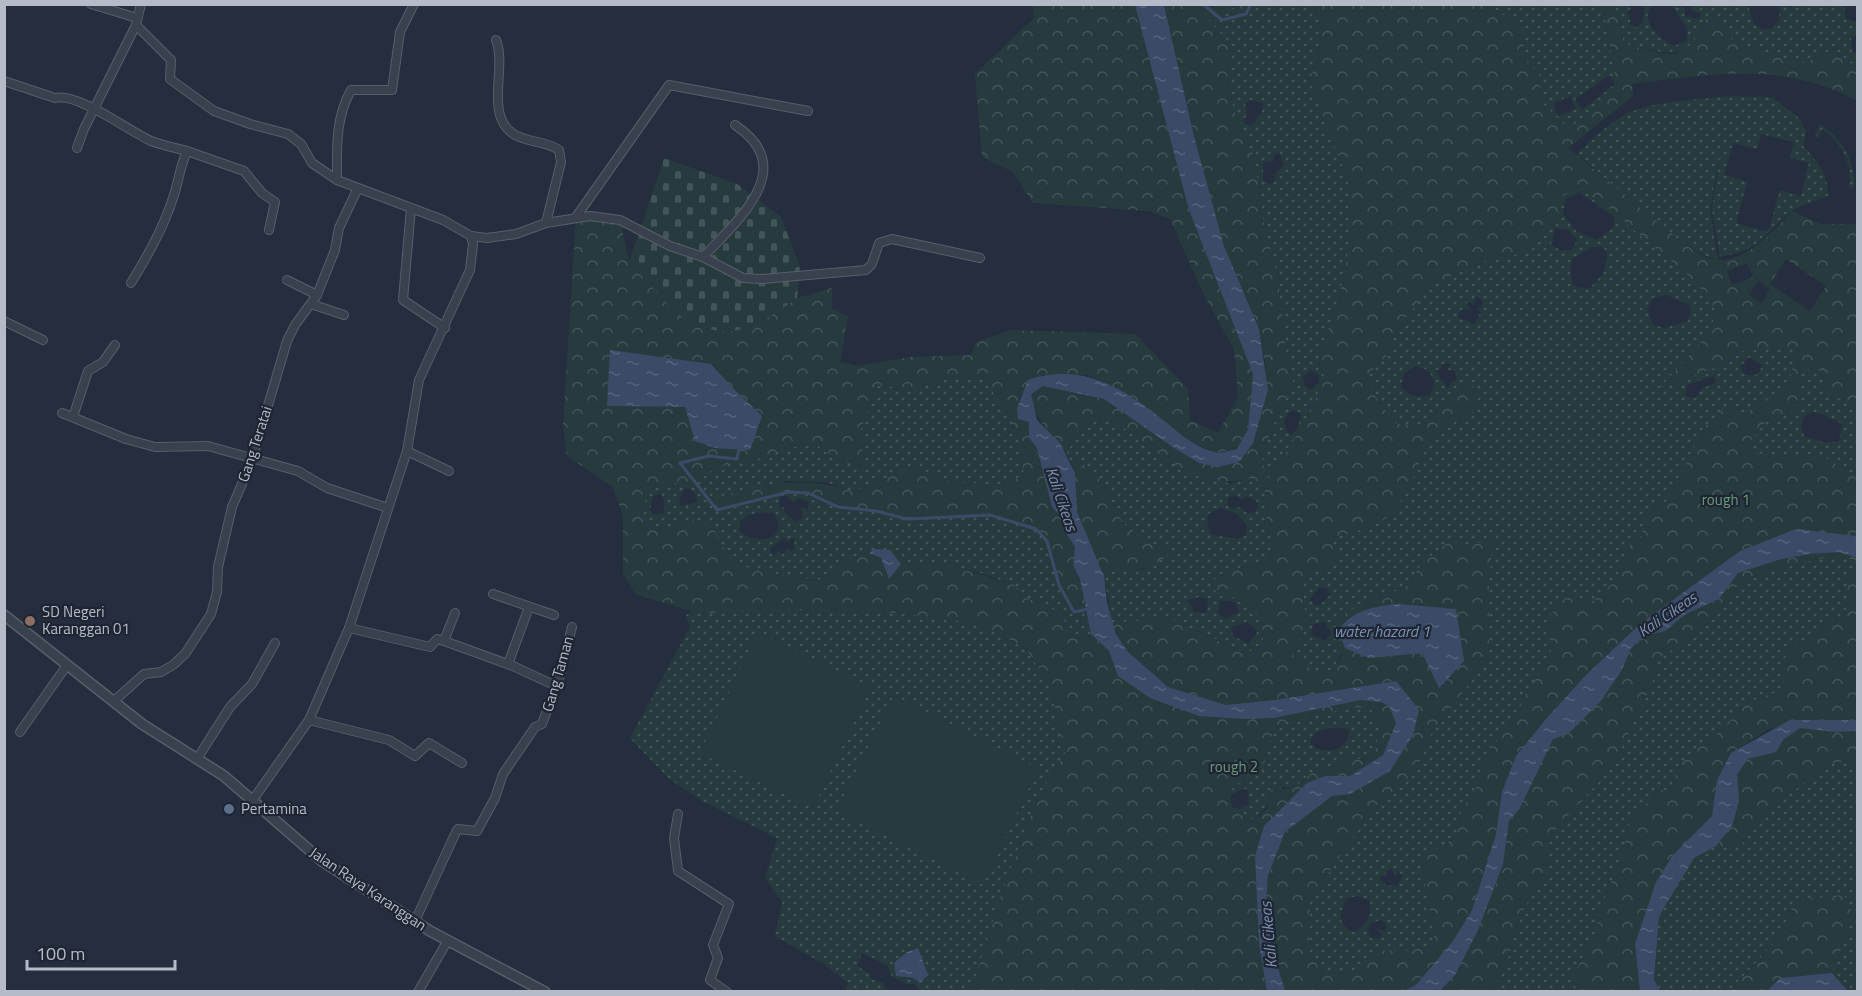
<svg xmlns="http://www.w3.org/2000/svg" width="1862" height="996" font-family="'Titillium Web',sans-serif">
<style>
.grass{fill:url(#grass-dots);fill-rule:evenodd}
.forest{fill:url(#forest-crowns);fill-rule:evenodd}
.cemetery{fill:url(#cemetery-stones)}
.park{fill:#273b3f}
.water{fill:url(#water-ripples)}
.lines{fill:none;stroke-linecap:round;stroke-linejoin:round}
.stream{stroke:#3b4b67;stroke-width:3}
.minor-casing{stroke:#575e6c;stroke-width:10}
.tertiary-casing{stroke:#575e6c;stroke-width:12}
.minor{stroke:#39404e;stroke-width:8}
.tertiary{stroke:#39404e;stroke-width:9}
.education-dot{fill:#8d6e63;stroke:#1e2533;stroke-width:2}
.service-dot{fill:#5c6f8a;stroke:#1e2533;stroke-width:2}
.labels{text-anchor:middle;stroke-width:4.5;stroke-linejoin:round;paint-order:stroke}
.street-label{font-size:15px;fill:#b5bbc9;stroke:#1e2533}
.park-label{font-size:15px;fill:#6c9979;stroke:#1e2533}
.poi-label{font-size:15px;fill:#b5bbc9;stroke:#1e2533;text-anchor:start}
.water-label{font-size:16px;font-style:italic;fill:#7d90b0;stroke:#1e2533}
</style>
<defs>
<pattern id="grass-dots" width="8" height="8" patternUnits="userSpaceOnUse" patternTransform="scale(1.5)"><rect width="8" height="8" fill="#273b3f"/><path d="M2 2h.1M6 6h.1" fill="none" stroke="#445559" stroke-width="1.8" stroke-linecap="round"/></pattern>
<pattern id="forest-crowns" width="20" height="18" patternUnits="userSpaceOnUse" patternTransform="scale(1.5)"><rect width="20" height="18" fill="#273b3f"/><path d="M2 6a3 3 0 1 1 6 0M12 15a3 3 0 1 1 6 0" fill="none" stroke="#445559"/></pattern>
<pattern id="cemetery-stones" width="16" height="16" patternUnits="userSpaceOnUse" patternTransform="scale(1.5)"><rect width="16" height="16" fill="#273b3f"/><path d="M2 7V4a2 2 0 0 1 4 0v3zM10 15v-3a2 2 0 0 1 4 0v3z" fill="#445559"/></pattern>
<pattern id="water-ripples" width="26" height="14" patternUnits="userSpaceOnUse" patternTransform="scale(1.5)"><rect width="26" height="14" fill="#3b4b67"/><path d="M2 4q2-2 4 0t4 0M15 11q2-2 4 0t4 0" fill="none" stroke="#55637b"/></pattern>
</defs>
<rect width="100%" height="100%" fill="#252e3e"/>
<g class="grass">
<path d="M1195,5C1214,5 1224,14 1246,14L1251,5H1313L1322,33L1310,82L1348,181L1350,241L1338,304L1322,345L1319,366L1324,376L1310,414L1264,485L1268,530L1274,545L1267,562L1239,568L1242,598L1262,620L1263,642L1247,654L1196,630L1116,622L1113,627L1104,576L1114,567L1142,570L1173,551C1156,545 1137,540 1125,525C1107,502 1105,463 1071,462L1068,457L1073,432L1093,421L1109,418L1135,435L1157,454L1230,484L1251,478L1264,485L1263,458L1270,432L1293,383L1286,350L1278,278L1264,224L1254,157L1233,107L1228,78L1233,47ZM1250,100L1263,103L1262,112L1252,126L1245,124L1244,119L1247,115L1245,103ZM1280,153L1284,166L1277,171L1274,182L1270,184L1263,181V161L1273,162L1274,155ZM1311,370L1319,375V383L1310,390L1304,385L1303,376ZM1293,410L1301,414L1298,428L1291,435L1287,431L1284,422L1288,413ZM1234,495L1242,499L1248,497L1256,500L1258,507L1255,512L1247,513L1240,507L1232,509L1227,505L1228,498ZM1220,508L1236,513L1247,525L1246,535L1238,539L1212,535L1207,525L1208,514ZM1199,597L1208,598L1207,613L1194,612L1188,600ZM1220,600L1234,602L1240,612L1226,618L1218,614ZM1247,622L1258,631L1249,644L1233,636L1231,627Z"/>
<path d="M1490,5H1603L1617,88L1569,129L1540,101L1539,74L1526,62L1522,30ZM1610,75L1615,84L1582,110L1575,99ZM1571,96L1576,109L1558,116L1553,103Z"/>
<path d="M1615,5H1629L1631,8L1626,14L1630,16V23L1635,28L1643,22L1645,5H1652C1639,22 1659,38 1673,46L1686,42L1688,30L1672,5L1685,8V17L1699,19L1701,14L1692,10V5H1748L1754,24L1762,30L1772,28L1779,20L1780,5L1792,8L1790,5H1844L1846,19L1857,22V36L1851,37L1852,52L1857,53V65L1846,62L1833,49L1804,63L1768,55L1732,40L1710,13C1685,67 1673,53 1624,44Z"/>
<path d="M1730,96L1772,97L1799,118L1806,131L1803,146C1817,161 1829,175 1828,196C1816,201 1798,205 1789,213C1760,237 1762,249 1720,257L1712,210L1722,140L1710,210L1718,260C1687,255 1605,177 1577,154C1593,139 1612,119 1633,111C1663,100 1699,100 1730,96ZM1761,134L1794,142L1790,158L1809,163L1801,196L1780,190L1768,232L1736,223L1747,182L1724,175L1733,143L1757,149Z"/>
<path d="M1820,124C1843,139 1856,162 1854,189L1849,188C1854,165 1841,142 1822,129L1818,138L1815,137Z"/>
<path d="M1576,187C1609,205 1626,224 1653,246C1678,267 1702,283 1717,313L1705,338L1659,389L1724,364L1743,351L1797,346L1790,384L1743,415L1706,425L1667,501L1647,511L1641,537L1627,548L1617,578L1593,601L1548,618L1552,658L1529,687L1518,712L1485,757L1477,786L1462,808L1457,837L1421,858L1435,946L1405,951L1375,950L1350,974L1325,973L1309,951L1310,900L1374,807L1415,773L1432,732L1489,658V584L1492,540L1461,547L1425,560L1404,589L1372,597L1337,630L1343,649L1333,670L1317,675L1293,655L1306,624L1302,579L1332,538C1349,534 1383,524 1394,510C1427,468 1412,436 1473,413L1438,410L1424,425L1396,424L1376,398L1367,375L1386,356L1396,330L1431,286L1481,262L1509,257L1556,221L1562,197ZM1578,192L1614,216V227L1597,240L1577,232L1563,214L1565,200ZM1555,229H1567L1577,240L1572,250L1561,251L1551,244ZM1592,247H1603L1608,255L1603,274L1589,289L1573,286L1570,271L1572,259ZM1666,295L1688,304L1691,309L1688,321L1665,328L1653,325L1647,309L1653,298ZM1476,296L1483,300L1482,306L1477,310L1481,312L1474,324L1459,318L1458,313L1462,309L1471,310L1466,303L1470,302L1474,306ZM1749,357L1762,365L1760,371L1754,376L1743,374L1741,366ZM1446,363L1450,364L1448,370L1455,371L1457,380L1451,382L1448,389L1434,370H1441V365ZM1415,366L1428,370C1435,380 1436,385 1429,396C1417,397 1410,397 1401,387L1404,374ZM1714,376L1717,382L1703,388L1695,398L1685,396L1687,385ZM1326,587L1331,594L1320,605H1314L1310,599L1319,588ZM1324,622L1332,633L1325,641L1311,635L1313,624ZM1392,868L1395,877L1398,872L1403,875L1397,887L1393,884L1388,886L1380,879L1381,876H1387V871ZM1358,896L1370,901C1371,916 1367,926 1353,932C1336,925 1340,912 1347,898ZM1380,920L1386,923L1387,928L1384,931L1376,929L1382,935L1378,939L1371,938L1367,931L1370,924Z"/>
<path d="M1800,369L1819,370L1827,391L1857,409V479L1829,459L1752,453L1750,442L1766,421L1798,409ZM1813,412L1824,415L1842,424L1839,441L1826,443L1804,436L1801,426L1804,417Z"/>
<path d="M978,376C1009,406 1021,432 1024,476L999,485L952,482L920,470L878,481L854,492L825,482L786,481L717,509L789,492L808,493L838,507L876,511L907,519L990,515L1036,529L1047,541L1073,611L1086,610L1091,634L1075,635L1040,603L1024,597L1014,585L981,573L953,566L901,564L869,553L835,563L827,580C806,580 744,573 728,559C722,553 718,537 714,529L670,526L649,531L641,514L648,491C664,485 676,480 692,485L711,471L732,462H750L786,448L816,444L837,461L863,467L861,429L877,385L911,389L942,379ZM689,488L696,495L697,502L680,506L679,499L684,489ZM660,494L664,498V513L654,515L650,510L653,496ZM786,495L793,502L799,498L809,502L808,509L799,508L803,512L802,519L796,522L785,513L784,507L779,508L780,497ZM763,512L774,513C790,537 762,548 740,532V521L748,515ZM784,538L789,543L790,539L794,538L795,548L791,551L787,549L782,554L779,550L773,556L770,551L772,546Z"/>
<path d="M1836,555L1857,561V577L1849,578L1846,617L1824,623L1786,686L1775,693L1745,703L1737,716L1725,724L1710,743L1699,747L1679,765L1671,789L1628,826L1621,859L1599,912L1596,934L1574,972L1576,991L1489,992C1511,970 1512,933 1525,907C1529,897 1540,890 1543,881C1549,868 1547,853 1547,839L1613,766L1652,683L1659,658L1703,630L1738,585L1772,570Z"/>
<path d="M803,609L897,613L979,623L1024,648L1049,682L1065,753L1036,801L1000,898L971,991H920L914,983L910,985L892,977L887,965L862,953L857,966L870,974V978L883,983L886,991L845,992L848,983L824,964L775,936L782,902L765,878L777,838L702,801L668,778L630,738L690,627L686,615L692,611ZM911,952L925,972L910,979L897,976V963Z"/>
<path d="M1354,707L1371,709L1380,728L1374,755L1313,772L1293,788L1282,787L1255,820C1235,813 1230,814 1228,792L1265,762L1270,738L1280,723ZM1328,728H1344L1349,731C1349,751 1325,755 1311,745V739L1316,732ZM1242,789H1247L1249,804L1240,809L1232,807L1230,796Z"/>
<path d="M1857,760V991H1848L1832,973L1853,915L1796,900L1778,939L1729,991H1660L1654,979L1659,916L1694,857L1716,846H1741L1756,820L1828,764Z"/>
</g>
<g class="forest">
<path d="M1033,5H1135L1189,210L1253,374L1248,429L1237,449L1216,453L1193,443L1106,383L1089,375H1043L1021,394L1017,408L1029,422V438L1037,448L1052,507L1061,517L1066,531L1075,547L1073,565L1080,579L1086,610L1074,612L1059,585L1047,541L1036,530L990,515L907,519L876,511L838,507L808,493L789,492L717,510L714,498C767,484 800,474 854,492L903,470H920L952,482L999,485L1024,476C1021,432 1009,406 978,376L942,379L911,389L877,385L861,429L863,467L837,461L816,444L786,448L750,462H732L711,471L692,485C676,480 664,485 649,490L641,514L650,531L697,520L714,529L728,558L753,570L808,580H827L834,563L869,553L881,558L889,578L901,564L906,563L953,566L1014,585L1024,597L1057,611L1075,634H1091L1109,651L1118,676L1245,719L1274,718L1360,699L1381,702L1389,706L1396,723L1383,755L1350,776H1325L1264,826L1255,856L1259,944L1267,991H971L1000,898L1036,801L1065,753L1049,682L1025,648L978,623L897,613L803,609L709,613L692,611L637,595L623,574V516L613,487L567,456L563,425L576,217L620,220L629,262L760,323L797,298L832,288V309L848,316L840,362L858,366L910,357L971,355L976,342L1011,330L1135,334L1188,389L1190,420L1218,433L1238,397L1234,349L1204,295L1170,219L1149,211L1033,203L1013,172L982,157L975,74L1034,18ZM712,364L734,389L695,441L685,407L607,406ZM1354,707L1371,709L1380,728L1374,755L1361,760L1346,755L1342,764L1313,772L1294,788L1267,791L1268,808L1255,820C1235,813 1230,814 1228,792L1265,762L1270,738L1280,723Z"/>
<path d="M1164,5H1195L1233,47L1228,78L1233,107L1254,157L1264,224L1278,278L1286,350L1293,383L1270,432L1263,458L1265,484L1310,414L1324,376L1319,366L1322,345L1338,304L1350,241L1348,181L1310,82L1322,33L1313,5H1490L1522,30L1526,62L1539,74L1540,101L1569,129L1617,88L1603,5H1615L1624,44C1638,46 1656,54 1670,54C1691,54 1703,28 1709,12L1732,40L1768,55L1804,63L1833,49L1846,62L1857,65V100C1780,61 1713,74 1632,84L1633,96L1568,148L1686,245C1692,249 1699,254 1706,257C1738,272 1774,231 1792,211L1821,224H1857V409L1827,391L1819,370L1800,369L1798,409L1766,421L1750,442L1752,453L1829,459L1857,479V536L1796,529L1740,551L1640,624L1586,675L1516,756L1502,792L1496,834L1472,910L1453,941L1416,985L1404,991H1285L1271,944L1266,904L1268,875L1285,832L1332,796L1350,794L1413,735L1396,681L1275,700L1226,705L1168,687L1128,652L1113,627L1116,622L1170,619L1247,654L1263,642L1262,620L1242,598L1218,596L1211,582L1222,573L1267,562L1274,545L1268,530L1264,485L1251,478C1189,494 1157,448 1109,418L1093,421L1073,432L1068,457C1055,433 1034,423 1030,394L1043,386L1104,399L1174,448L1199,463L1218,467L1239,462L1266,368L1259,329L1224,246L1194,135ZM1576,187C1607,204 1627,224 1653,246C1678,267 1702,283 1717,313L1705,338L1658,390L1724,364L1743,351L1797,347L1789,384L1743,415L1728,405L1706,425L1667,501L1647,511L1641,537L1627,547L1617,579L1593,601L1568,595L1548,618L1552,658L1529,687L1518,712L1485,757L1477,786L1462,808L1457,837L1421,858L1435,946L1405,951L1375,950L1350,974L1325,973L1309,951L1310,900L1374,807L1415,773L1432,732L1489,658V584L1493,540L1461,546L1452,540L1425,560L1404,589L1372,597L1341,616L1337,630L1342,655L1333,670L1317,674L1293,655L1306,624L1302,579L1309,570L1329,571L1337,558L1332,538C1349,534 1384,524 1395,510C1427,468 1413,436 1473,413L1480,392L1467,382L1424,425L1396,424L1376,398L1367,375L1386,356L1396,330L1431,286L1481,262L1509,257L1534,248L1556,221L1562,197ZM1786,259L1826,286L1810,311L1770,284ZM1747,263L1753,277L1732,285L1727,271ZM1758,281L1770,289L1762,303L1749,295ZM1456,609L1439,687L1422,653L1409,654Z"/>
<path d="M1209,5H1227L1234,8L1239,5H1251L1246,14H1227Z"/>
<path d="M1071,462C1105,463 1107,503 1125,525C1137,540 1156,545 1173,551C1150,570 1143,571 1114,567L1104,576L1077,511L1075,473Z"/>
<path d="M1839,552L1857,558V561L1836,555L1772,570L1738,585L1703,630L1659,658L1652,683L1613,766L1547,839C1548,853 1549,868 1543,881C1540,890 1529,897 1525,907C1512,933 1511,970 1489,991L1440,992L1455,975L1503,864L1509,821L1520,808L1553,738L1569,733L1622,670L1631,648L1645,636L1665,631L1686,614L1719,599L1738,573L1778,560L1810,554Z"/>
<path d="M1848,577H1857V720H1809L1769,729L1731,753L1717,780L1712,816L1673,855L1635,944L1640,991H1576L1574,973L1596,934L1599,912L1621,859L1628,826L1657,791L1671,789L1679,765L1699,747L1710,743L1725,724L1737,716L1745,703L1774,693L1786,686L1779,668L1792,645L1811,642L1824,623L1846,617Z"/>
<path d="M1800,727L1836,732L1857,731V760L1828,764L1756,820L1741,846H1716C1737,820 1740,807 1737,774L1748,759L1776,752L1783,740Z"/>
<path d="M1844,895L1853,915L1832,973L1780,978L1767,991L1729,992L1778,939L1796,900Z"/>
</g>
<path class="cemetery" d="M664,158L737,184L781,217L800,267L797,298L760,323L728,333L686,324L629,262Z"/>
<g class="park">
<path d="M758,632L871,687L813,808L700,753Z"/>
<path d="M894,695L1038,769L983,885L836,811Z"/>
</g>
<g class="water">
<path d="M1135,5H1164L1194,136L1224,246L1259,329L1268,390L1253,443L1239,462L1218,467L1199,463L1174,448L1104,399L1043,386L1031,394L1037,420L1060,443L1075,473L1077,512L1104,576L1107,603L1116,634L1128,652L1168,687L1226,705L1275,700L1396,681L1419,710L1413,735L1390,771L1350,794L1332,796L1285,832L1268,875L1266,904L1271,944L1285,991H1267L1259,944L1255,856L1264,826L1307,783L1325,776H1350L1383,755L1396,723L1389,706L1381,702L1360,700L1274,718L1245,719L1199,716L1150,698L1118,676L1109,651L1091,634L1080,579L1073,565L1075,547L1065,531L1061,517L1052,507L1037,448L1029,438V422L1018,419L1017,408L1028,380C1084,361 1126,390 1167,423C1181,435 1197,448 1214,452C1221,454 1231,450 1237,449L1248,429L1253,374L1189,210Z"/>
<path d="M610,350L711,364L734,389L762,416L750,450L715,448L695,441L685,407L607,406Z"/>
<path d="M1796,529L1857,536V558L1839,552L1810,554L1778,560L1738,573L1719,599L1686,614L1665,631L1645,636L1631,648L1622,670L1600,702L1569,733L1553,739L1520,808L1509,821L1503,864L1478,930L1455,975L1440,991H1404L1416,985L1453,941L1472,910L1496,834L1502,792L1516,756L1546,719L1586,675L1640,624L1740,551Z"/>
<path d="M874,549L890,550L901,564L889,579L881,558L869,553Z"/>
<path d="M1399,604L1456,609L1464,661L1439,688L1422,653L1369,658L1345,648L1338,630C1353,610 1375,606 1399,604Z"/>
<path d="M1790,720H1857V731L1836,732L1800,728L1783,740L1776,752L1748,759L1737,774L1739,801L1732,826L1716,846L1694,858L1659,916L1654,979L1660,991H1640L1635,944L1656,882L1673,855L1712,816L1717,780L1731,753Z"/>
<path d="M918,948L928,975L920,983L913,978L896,976L894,963L907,952Z"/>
<path d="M1832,973L1848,991H1767L1780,978Z"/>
</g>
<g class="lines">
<g class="stream">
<path d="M1203,4L1222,20L1246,14L1251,4"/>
<path d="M739,448L737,459L709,456L680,463L717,510L789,492L808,493L838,507L876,511L907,519L990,515L1036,529L1047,541L1059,585L1074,612L1088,609"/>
</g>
<g class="minor-casing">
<g id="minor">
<path d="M91,4L137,18"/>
<path d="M141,4L136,25L171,60L170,79L214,111L250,124L288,134L301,144L312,163L337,180L443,220L471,236L487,238L516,234L546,223L590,216L620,220L670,246L703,257L743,278L762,279L866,270L872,264L879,243L892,239L980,258"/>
<path d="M496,40C507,67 485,113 512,133C525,143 545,140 559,150L561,162L546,223"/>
<path d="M4,81L55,98C77,92 129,131 151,141C162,145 175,148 187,151C180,167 179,179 174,195C164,227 148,255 131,283"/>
<path d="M77,148L84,129L136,25"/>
<path d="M187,151L244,171L262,193L275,202L269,230"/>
<path d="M337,180C337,148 335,119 351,90H392L400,32L414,4"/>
<path d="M411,208L403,300L445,328"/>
<path d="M576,217L669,85L808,111"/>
<path d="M703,257C738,220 800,168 735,125"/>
<path d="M287,280L317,295"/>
<path d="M311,304L344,315"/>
<path d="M4,321L43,340"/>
<path d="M62,413L126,439L155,447L208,446L298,471L327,488L388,508"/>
<path d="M73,417L88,371L103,362L115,345"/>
<path d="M407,451L449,471"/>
<path d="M493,594L554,615"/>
<path d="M349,628L430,647L437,639L444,641L513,666L556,686"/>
<path d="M444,641L455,613"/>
<path d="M508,664L529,607"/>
<path d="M114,701L144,674L161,672L173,665L185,654L211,614L217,592L218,567L232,507L251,463L287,341L295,325L317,295L335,250L339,228L357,190"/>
<path d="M309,720L389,740L415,756L429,743L462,763"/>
<path d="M20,732L67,665"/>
<path d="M197,759L230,707L252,684L275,643"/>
<path d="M252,801L309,720L349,628L407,451L419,380L470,270L473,244L471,236"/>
<path d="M678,814L674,838L678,871L729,904L713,945L718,958L710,980L727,992"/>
<path d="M415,921L456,832L458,829L477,831L495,798L503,774L535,727L542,724L559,678L572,627"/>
<path d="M418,992L448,940"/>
</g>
</g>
<g class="tertiary-casing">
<path id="tertiary" d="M4,615L142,724L224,776L322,861L430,931L545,992"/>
</g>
<use href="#minor" class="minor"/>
<use href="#tertiary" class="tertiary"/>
</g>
<circle class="education-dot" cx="30" cy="621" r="6"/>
<circle class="service-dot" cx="229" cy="809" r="6"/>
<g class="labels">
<g class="street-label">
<text transform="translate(255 444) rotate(-72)" y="5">Gang Teratai</text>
<text transform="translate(558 674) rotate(-74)" y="5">Gang Taman</text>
<text transform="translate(368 889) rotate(34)" y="5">Jalan Raya Karanggan</text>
</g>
<g class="park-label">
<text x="1726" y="505">rough 1</text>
<text x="1234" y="772">rough 2</text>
</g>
<g class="poi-label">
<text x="42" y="617">SD Negeri<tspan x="42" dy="17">Karanggan 01</tspan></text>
<text x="241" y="814">Pertamina</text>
</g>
<g class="water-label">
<text transform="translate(1062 499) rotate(71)" y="6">Kali Cikeas</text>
<text transform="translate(1667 614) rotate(-34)" y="6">Kali Cikeas</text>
<text x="1382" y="637">water hazard 1</text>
<text transform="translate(1268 935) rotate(-95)" y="6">Kali Cikeas</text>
</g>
</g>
<rect width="1862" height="996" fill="none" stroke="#b5bbc9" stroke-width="12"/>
<path d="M27 960v9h148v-9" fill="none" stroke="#b5bbc9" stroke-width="3"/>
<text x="36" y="960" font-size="18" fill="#b5bbc9" stroke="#1e2533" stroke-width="4.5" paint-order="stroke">100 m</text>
</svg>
